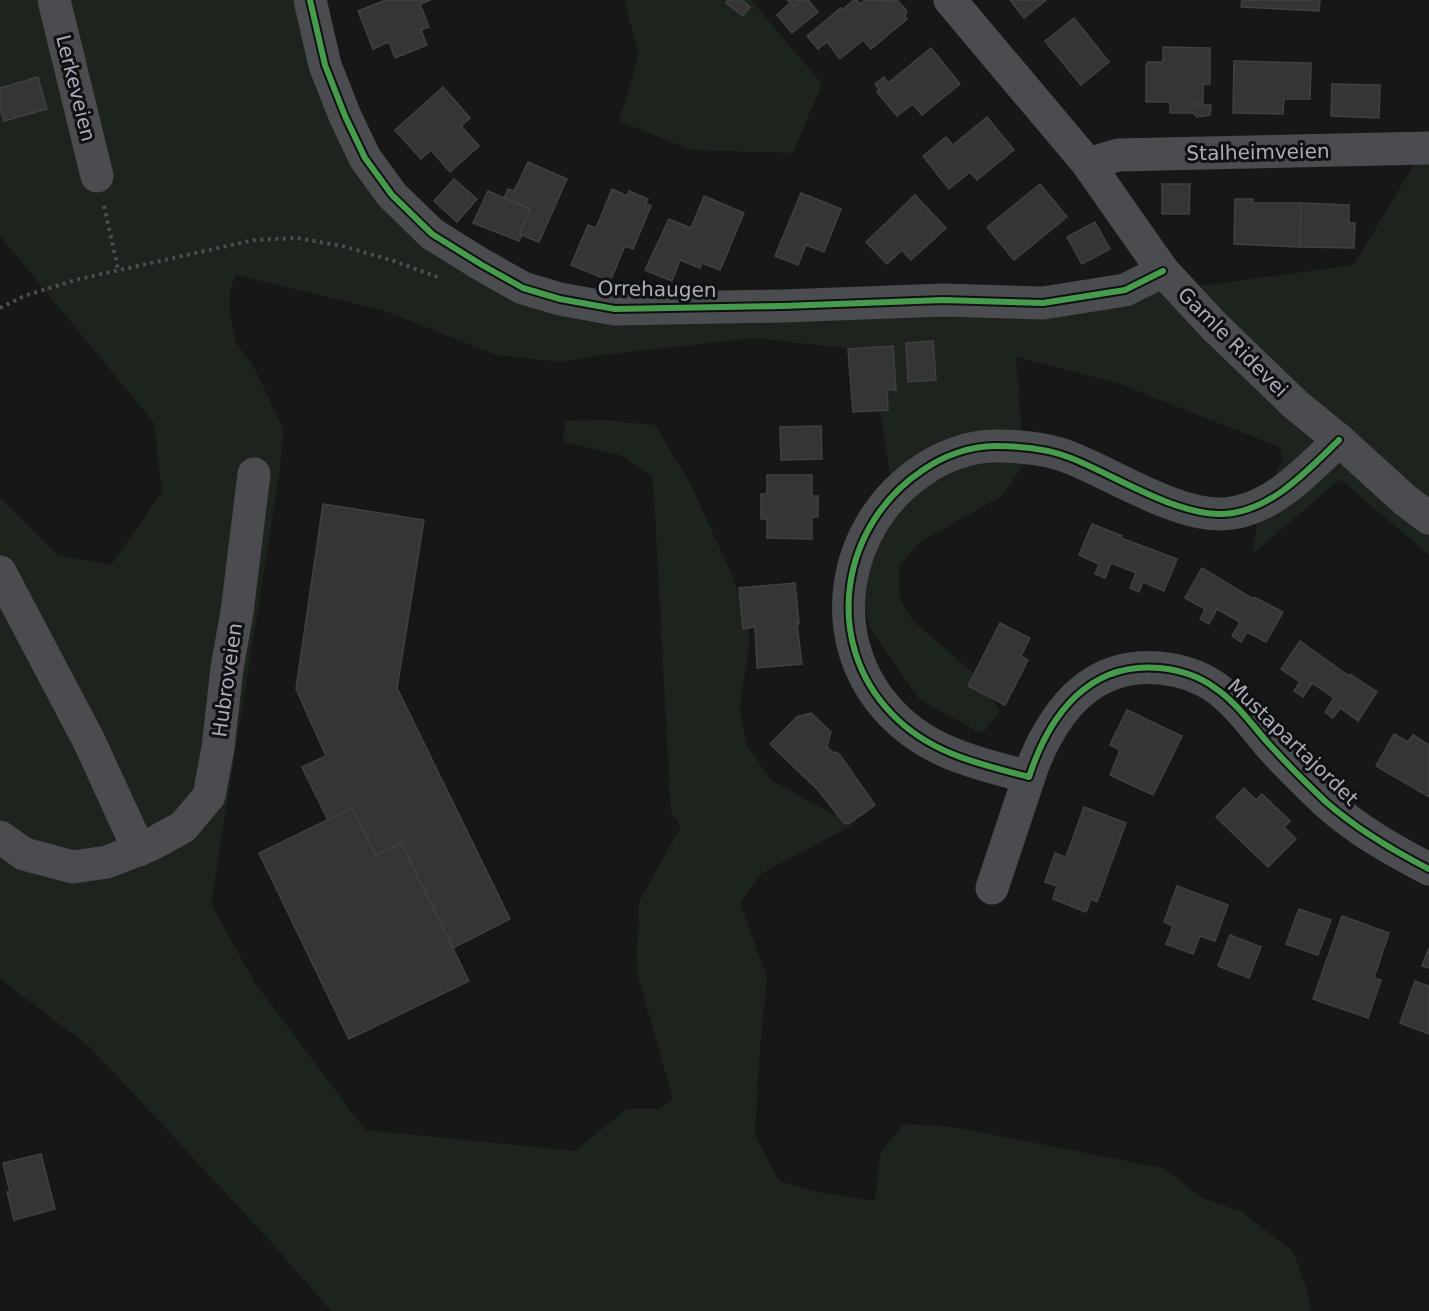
<svg xmlns="http://www.w3.org/2000/svg" width="1429" height="1311" font-family="'DejaVu Sans',sans-serif">
<style>
.green{fill:#1d241e}
.building{fill:#353536;stroke:#3f4043;stroke-width:1.5}
.lines{fill:none;stroke-linecap:round;stroke-linejoin:round}
.path{stroke:#4d4e52;stroke-width:4;stroke-dasharray:3 4.5;stroke-linecap:butt}
.minor{stroke:#4b4c50;stroke-width:33}
.cycleway-casing{stroke:#111113;stroke-width:10}
.cycleway{stroke:#469c4c;stroke-width:6}
.labels{text-anchor:middle;stroke-width:6;stroke-linejoin:round;paint-order:stroke}
.street-label{font-size:20px;fill:#a8adb8;stroke:#111113}
</style>
<rect width="100%" height="100%" fill="#171717"/>
<g class="green">
<path d="M0,0H309L349,153L545,293L1077,303L1354,265L1414,164H1429V555L1340,479L1253,554L1258,511L1283,459L1279,447L1117,383L1016,357L1024,464L1002,496L920,542L899,566V596L913,621L984,682L1000,712L982,734L919,699L869,627L852,548L891,484L872,351L755,338L611,354L560,362L496,355L385,311L236,275L230,290V313L235,341L256,371L283,428L280,470L211,904L255,983L365,1130L575,1151L627,1109H658L673,1099L637,973L639,902L681,826L671,812L653,477L620,455L563,442L565,421L603,420L655,425L690,483L733,577L750,635L740,706L746,744L771,780L853,825L762,873L740,903L767,978L759,1059L755,1136L779,1181L818,1192L875,1201L880,1154L903,1124L953,1127L1163,1168L1203,1198L1242,1212L1293,1251L1307,1290L1311,1311H331L264,1234L90,1047L0,979V497L58,555L111,565L162,492L154,423L0,236Z"/>
<path d="M624,0H751L822,84L793,153L691,150L619,121L639,55Z"/>
</g>
<g class="building">
<path d="M386,0H431L420,4L429,27L421,30L427,45L395,58L389,42L373,49L358,11Z"/>
<path d="M728,0H742L750,7L743,16L726,3Z"/>
<path d="M787,0H802L795,7Z"/>
<path d="M802,0H808L818,12L792,33L777,15L790,3L795,7Z"/>
<path d="M854,0H857L860,4L865,0L898,1L907,11L905,16L907,19L871,49L863,40L840,59L827,42L818,49L807,36L841,8L843,9Z"/>
<path d="M1010,0H1046L1024,18Z"/>
<path d="M1242,0H1320L1319,11L1241,7Z"/>
<path d="M1074,18L1109,62L1081,85L1045,41Z"/>
<path d="M1163,47L1210,48V84H1203V103H1193V105H1211L1210,115L1197,117L1193,113H1170V102H1146V65L1148,62H1163Z"/>
<path d="M931,48L960,84L922,115L913,104L897,116L877,92L879,90L875,84L884,77L888,83Z"/>
<path d="M1234,61L1311,63L1310,99H1284L1283,114L1233,113Z"/>
<path d="M38,77L47,109L4,121L0,109V88Z"/>
<path d="M1332,84L1380,85L1379,118L1331,116Z"/>
<path d="M443,87L470,118L461,126L479,146L450,172L431,150L421,159L395,130Z"/>
<path d="M987,117L1014,150L977,180L970,172L949,189L923,156L946,137L953,145Z"/>
<path d="M528,162L567,179L539,242L519,234L530,209L504,198L508,189L514,191Z"/>
<path d="M454,179L477,199L457,222L434,201Z"/>
<path d="M1040,184L1067,217L1014,260L987,227Z"/>
<path d="M1162,184H1190L1189,214H1162Z"/>
<path d="M612,189L627,196L629,191L648,199L645,203L651,206L633,249L625,246L610,281L571,265L588,225L596,228Z"/>
<path d="M488,191L530,209L519,234L522,235L519,241L473,223Z"/>
<path d="M801,193L841,209L824,252L806,245L798,265L775,256Z"/>
<path d="M915,195L946,228L911,260L902,250L887,264L866,242Z"/>
<path d="M704,196L744,213L720,270L702,263L700,268L680,260L672,281L645,270L669,219L691,228Z"/>
<path d="M1235,199H1253V203H1301L1300,247L1234,244Z"/>
<path d="M1301,203L1349,205V223H1355L1354,248L1300,247Z"/>
<path d="M1095,222L1110,249L1082,264L1067,237Z"/>
<path d="M933,341L936,380L908,382L906,343Z"/>
<path d="M893,346L896,390H887L888,410L853,412L848,349Z"/>
<path d="M821,426L822,459L781,460L780,427Z"/>
<path d="M767,475H812V496H818V517H812V539L767,538V519H761V494H767Z"/>
<path d="M323,504L424,520L397,688L510,919L453,948L401,843L376,855L352,808L328,820L302,767L326,756L296,689Z"/>
<path d="M1092,524L1122,536L1121,538L1177,559L1164,591L1143,582L1139,592L1130,588L1136,573L1111,563L1105,578L1095,574L1099,564L1079,555Z"/>
<path d="M1202,568L1253,599L1254,597L1283,612L1266,642L1247,632L1241,642L1232,636L1240,622L1217,609L1209,624L1200,619L1205,609L1185,598Z"/>
<path d="M795,583L799,624H797L802,664L757,668L755,627L743,629L739,588Z"/>
<path d="M1000,623L1030,638L1021,656L1028,660L1005,705L968,686Z"/>
<path d="M1300,641L1349,676L1350,674L1377,692L1358,721L1340,708L1333,718L1325,712L1334,698L1312,683L1303,697L1294,691L1300,682L1281,669Z"/>
<path d="M1127,710L1182,736L1153,795L1110,775L1120,750L1110,745Z"/>
<path d="M811,713L831,732L827,747L835,754L836,752L840,755L875,805L850,823H844L818,790L770,744L797,717Z"/>
<path d="M1394,734L1408,742L1413,735L1429,745V797L1376,766Z"/>
<path d="M1244,788L1256,800L1262,794L1290,821L1284,827L1296,839L1268,867L1216,817Z"/>
<path d="M1084,807L1126,823L1097,902L1091,899L1086,912L1053,899L1057,886L1045,882L1055,853L1066,857Z"/>
<path d="M352,808L376,855L401,843L469,981L349,1039L259,853Z"/>
<path d="M1177,886L1228,905L1215,941L1200,936L1193,954L1166,944L1173,926L1164,922Z"/>
<path d="M1299,909L1331,920L1318,955L1286,944Z"/>
<path d="M1342,916L1389,933L1374,978L1381,980L1368,1018L1313,999Z"/>
<path d="M1230,935L1261,947L1249,978L1218,966Z"/>
<path d="M1429,948V968L1422,966Z"/>
<path d="M1415,981L1429,986V1034L1400,1023Z"/>
<path d="M41,1154L55,1209L14,1220L7,1192H10L3,1163Z"/>
</g>
<g class="lines">
<g class="path">
<path d="M104,206L118,269"/>
<path d="M0,308L24,296L79,279L254,240L297,238L342,246L394,261L440,278"/>
</g>
<g class="minor">
<path d="M54,0L97,176"/>
<path d="M310,0L325,65L345,116L365,158L392,195L432,234L482,265L523,288L560,299L615,309L783,306L943,300L1043,303L1125,290L1163,271"/>
<path d="M950,0L1088,164L1163,271L1213,325L1295,404L1339,440L1405,500L1429,518"/>
<path d="M1088,164L1118,155L1429,148"/>
<path d="M0,572L89,741L139,850"/>
<path d="M1029,777C979,764 929,753 892,714C821,641 841,524 923,470C943,456 970,446 995,446C1020,446 1047,448 1071,458C1114,475 1177,516 1223,514C1270,512 1307,471 1339,440"/>
<path d="M0,837L24,854L73,867L107,862L148,846L183,827L209,796L218,748L227,668L237,612L254,474"/>
<path d="M992,888L1033,765C1056,708 1093,662 1160,668C1179,670 1199,676 1215,687C1236,702 1252,724 1268,743C1286,764 1306,783 1326,802C1357,830 1392,850 1429,869"/>
</g>
<g class="cycleway-casing">
<g id="cycleway">
<path d="M310,0L325,65L345,116L365,158L392,195L432,234L482,265L523,288L560,299L615,309L783,306L943,300L1043,303L1125,290L1163,271"/>
<path d="M1339,440C1307,471 1270,512 1223,514C1177,516 1114,475 1071,458C1047,448 1020,446 995,446C970,446 943,456 923,470C841,524 821,641 892,714C929,753 979,764 1029,777C1049,715 1089,661 1160,668C1180,670 1199,676 1215,688C1236,702 1252,725 1269,744C1287,764 1306,783 1326,802C1358,830 1392,850 1429,869"/>
</g>
</g>
<use href="#cycleway" class="cycleway"/>
</g>
<g class="labels">
<g class="street-label">
<text transform="translate(76 88) rotate(76)" y="7">Lerkeveien</text>
<text transform="translate(1258 152) rotate(-1)" y="7">Stalheimveien</text>
<text transform="translate(657 289) rotate(1)" y="7">Orrehaugen</text>
<text transform="translate(1233 342) rotate(45)" y="7">Gamle Ridevei</text>
<text transform="translate(227 680) rotate(-82)" y="7">Hubroveien</text>
<text transform="translate(1293 742) rotate(44)" y="7">Mustapartajordet</text>
</g>
</g>
</svg>
